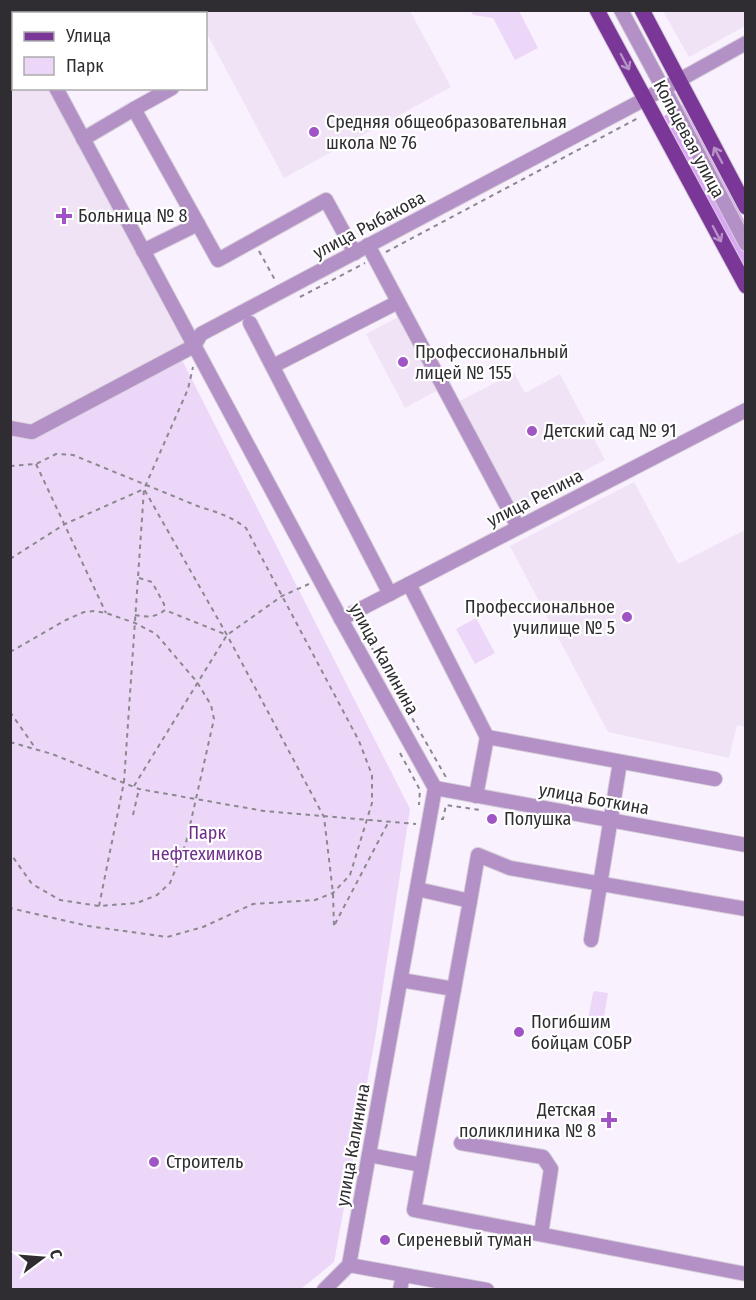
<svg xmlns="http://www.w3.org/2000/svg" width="756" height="1300" font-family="'Fira Sans Condensed',sans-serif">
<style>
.built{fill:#efe3f5}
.green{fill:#ecd7f8}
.forest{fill:#dca6f8}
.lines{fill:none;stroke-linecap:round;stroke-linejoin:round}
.minor-casing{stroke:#d5ced8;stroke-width:16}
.major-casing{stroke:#d5ced8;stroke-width:17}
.path{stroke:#8c888f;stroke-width:2;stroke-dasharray:4.5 4.5;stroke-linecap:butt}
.minor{stroke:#b390c5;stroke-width:14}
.major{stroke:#7a3797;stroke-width:15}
.oneway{stroke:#b691c6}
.poi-dot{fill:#a154c5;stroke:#fff;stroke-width:2}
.labels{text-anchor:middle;stroke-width:4.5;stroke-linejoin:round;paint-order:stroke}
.poi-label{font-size:18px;fill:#2f2d31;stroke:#fff;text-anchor:start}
.street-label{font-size:18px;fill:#2f2d31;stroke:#fff}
.park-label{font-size:18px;fill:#6f2e8c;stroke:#fff}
</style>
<rect width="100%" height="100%" fill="#f9f1fd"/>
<g class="built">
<path d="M194,11H410L451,87L284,178L206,32V14L196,13Z"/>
<path d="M663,11H745V26L689,57Z"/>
<path d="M13,73L14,88L49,89L184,344L31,425L11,421L10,75Z"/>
<path d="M400,316L440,389L405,408L366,334Z"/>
<path d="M514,373L525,393L560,374L605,460L515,507L460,401Z"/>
<path d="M634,482L678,564L745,530V727L737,725L729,758L608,732L510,546Z"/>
</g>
<g class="green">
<path d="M471,11H519L538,48L515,60L493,18L473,15Z"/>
<path d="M182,360L410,809L375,1039L334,1262L301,1289H11V434L34,438Z"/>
<path d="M476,618L495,653L475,664L456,629Z"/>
<path d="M595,991L608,993L602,1030L589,1028L587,1025L593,993Z"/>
</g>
<g class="forest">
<path d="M683,105L745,222V239L677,108Z"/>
<path d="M670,112L745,254V270L664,116Z"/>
</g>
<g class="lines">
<g class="minor-casing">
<g id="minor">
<path d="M13,10L15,14"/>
<path d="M621,10L658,79"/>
<path d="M108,14L114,10"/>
<path d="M10,66L14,64"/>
<path d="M56,88L341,619L435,788L349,1265L324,1290"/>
<path d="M172,88L134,109L218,260L326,200L355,253"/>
<path d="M668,96L746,244"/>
<path d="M83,139L134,109"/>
<path d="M368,245L518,527"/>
<path d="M143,251L198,224"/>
<path d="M250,323L390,594"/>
<path d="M273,366L398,302"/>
<path d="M10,428L32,432L194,346L201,334L645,99L746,43"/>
<path d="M409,584L487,737"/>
<path d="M341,619L746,410"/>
<path d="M435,788L746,845"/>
<path d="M476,796L487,737L715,779"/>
<path d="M417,889L470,901L454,989"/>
<path d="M470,901L478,855L510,868L746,909"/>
<path d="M591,940L620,762"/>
<path d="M401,980L454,989L414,1210L746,1274"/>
<path d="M461,1143L543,1157L551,1169L541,1234"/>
<path d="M369,1155L422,1165"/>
<path d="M349,1265L487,1290"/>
<path d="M400,1290L403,1275"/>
</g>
</g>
<g class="major-casing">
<g id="major">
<path d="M597,10L746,286"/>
<path d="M642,10L746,207"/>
</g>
</g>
<g class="path">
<path d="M259,251L275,280"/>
<path d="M386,252L640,117"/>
<path d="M300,297L365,263"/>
<path d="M36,464L106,613"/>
<path d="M10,466L36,464L56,454L73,455L200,507C217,512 232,517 246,528L359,741L372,775V803L350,875L333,893L315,900L253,904L203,927L167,937L88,926L10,908"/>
<path d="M10,559L65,524L144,489L227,635L324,817L333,893L334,927"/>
<path d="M139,578L152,582L164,604L165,610"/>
<path d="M135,615C147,617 155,618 165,610L227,635"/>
<path d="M372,648L447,779"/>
<path d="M10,652L66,620L84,612L95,611L106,613L135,623L156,634L197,682L211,705L214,719L186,843L170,883L157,895L137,903L99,906L60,900L32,884L10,853"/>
<path d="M10,712L36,749"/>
<path d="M10,742L52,754L139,789L264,811L416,824"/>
<path d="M400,753L420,790L419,805"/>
<path d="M134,786L227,635L282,596L309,584"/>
<path d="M133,815L139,789"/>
<path d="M441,819H443L446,805L480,810"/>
<path d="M99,906L124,782L144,489L188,389L193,367"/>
<path d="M335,924L388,823"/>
</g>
<use href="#minor" class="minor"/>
<use href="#major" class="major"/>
</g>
<defs><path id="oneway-shaft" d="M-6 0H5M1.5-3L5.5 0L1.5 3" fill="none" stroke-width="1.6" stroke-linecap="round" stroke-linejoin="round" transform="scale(1.5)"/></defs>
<g class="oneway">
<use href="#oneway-shaft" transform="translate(625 62) rotate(62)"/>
<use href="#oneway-shaft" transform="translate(718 155) rotate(-118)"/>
<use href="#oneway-shaft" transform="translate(717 234) rotate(62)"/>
</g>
<g class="poi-dot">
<circle cx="314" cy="132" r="6"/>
<path d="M61 207h6v6h6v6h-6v6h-6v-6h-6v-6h6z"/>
<circle cx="403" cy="362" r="6"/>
<circle cx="532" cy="431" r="6"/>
<circle cx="627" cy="617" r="6"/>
<circle cx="492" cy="819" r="6"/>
<circle cx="519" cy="1032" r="6"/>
<path d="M606 1111h6v6h6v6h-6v6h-6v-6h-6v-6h6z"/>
<circle cx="154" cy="1162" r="6"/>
<circle cx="385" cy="1240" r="6"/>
</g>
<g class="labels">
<g class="poi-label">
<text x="326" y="128">Средняя общеобразовательная<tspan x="326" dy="21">школа № 76</tspan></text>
<text x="78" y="222">Больница № 8</text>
<text x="415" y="358">Профессиональный<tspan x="415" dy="21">лицей № 155</tspan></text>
<text x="544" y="437">Детский сад № 91</text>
<text x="615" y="613" text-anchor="end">Профессиональное<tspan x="615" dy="21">училище № 5</tspan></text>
<text x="504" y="825">Полушка</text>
<text x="531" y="1028">Погибшим<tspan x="531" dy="21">бойцам СОБР</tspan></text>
<text x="596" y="1116" text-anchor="end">Детская<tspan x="596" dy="21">поликлиника № 8</tspan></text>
<text x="166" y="1168">Строитель</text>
<text x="397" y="1246">Сиреневый туман</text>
</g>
<g class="street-label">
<text transform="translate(689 139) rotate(62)" y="6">Кольцевая улица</text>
<text transform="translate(369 225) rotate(-28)" y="6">улица Рыбакова</text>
<text transform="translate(535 498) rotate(-27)" y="6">улица Репина</text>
<text transform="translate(384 659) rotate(61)" y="6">улица Калинина</text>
<text transform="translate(594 799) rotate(10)" y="6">улица Боткина</text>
<text transform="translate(353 1145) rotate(-80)" y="6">улица Калинина</text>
</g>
<g class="park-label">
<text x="207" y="839">Парк<tspan x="207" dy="21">нефтехимиков</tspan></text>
</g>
</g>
<rect width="756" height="1300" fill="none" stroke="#2f2d31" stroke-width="24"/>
<rect x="12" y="12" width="195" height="78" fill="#ffffff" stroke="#acabad" stroke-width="1.5"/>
<rect x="24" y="32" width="30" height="9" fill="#7a3797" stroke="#acabad" stroke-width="1.5"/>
<text x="66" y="42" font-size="18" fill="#2f2d31">Улица</text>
<rect x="24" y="57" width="30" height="18" fill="#ecd7f8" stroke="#acabad" stroke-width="1.5"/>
<text x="66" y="72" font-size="18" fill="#2f2d31">Парк</text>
<g transform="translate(42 1258) rotate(74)" stroke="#ffffff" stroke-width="4.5" paint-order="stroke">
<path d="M0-4.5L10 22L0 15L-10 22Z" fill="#2f2d31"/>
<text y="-9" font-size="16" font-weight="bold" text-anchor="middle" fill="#2f2d31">С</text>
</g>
</svg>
